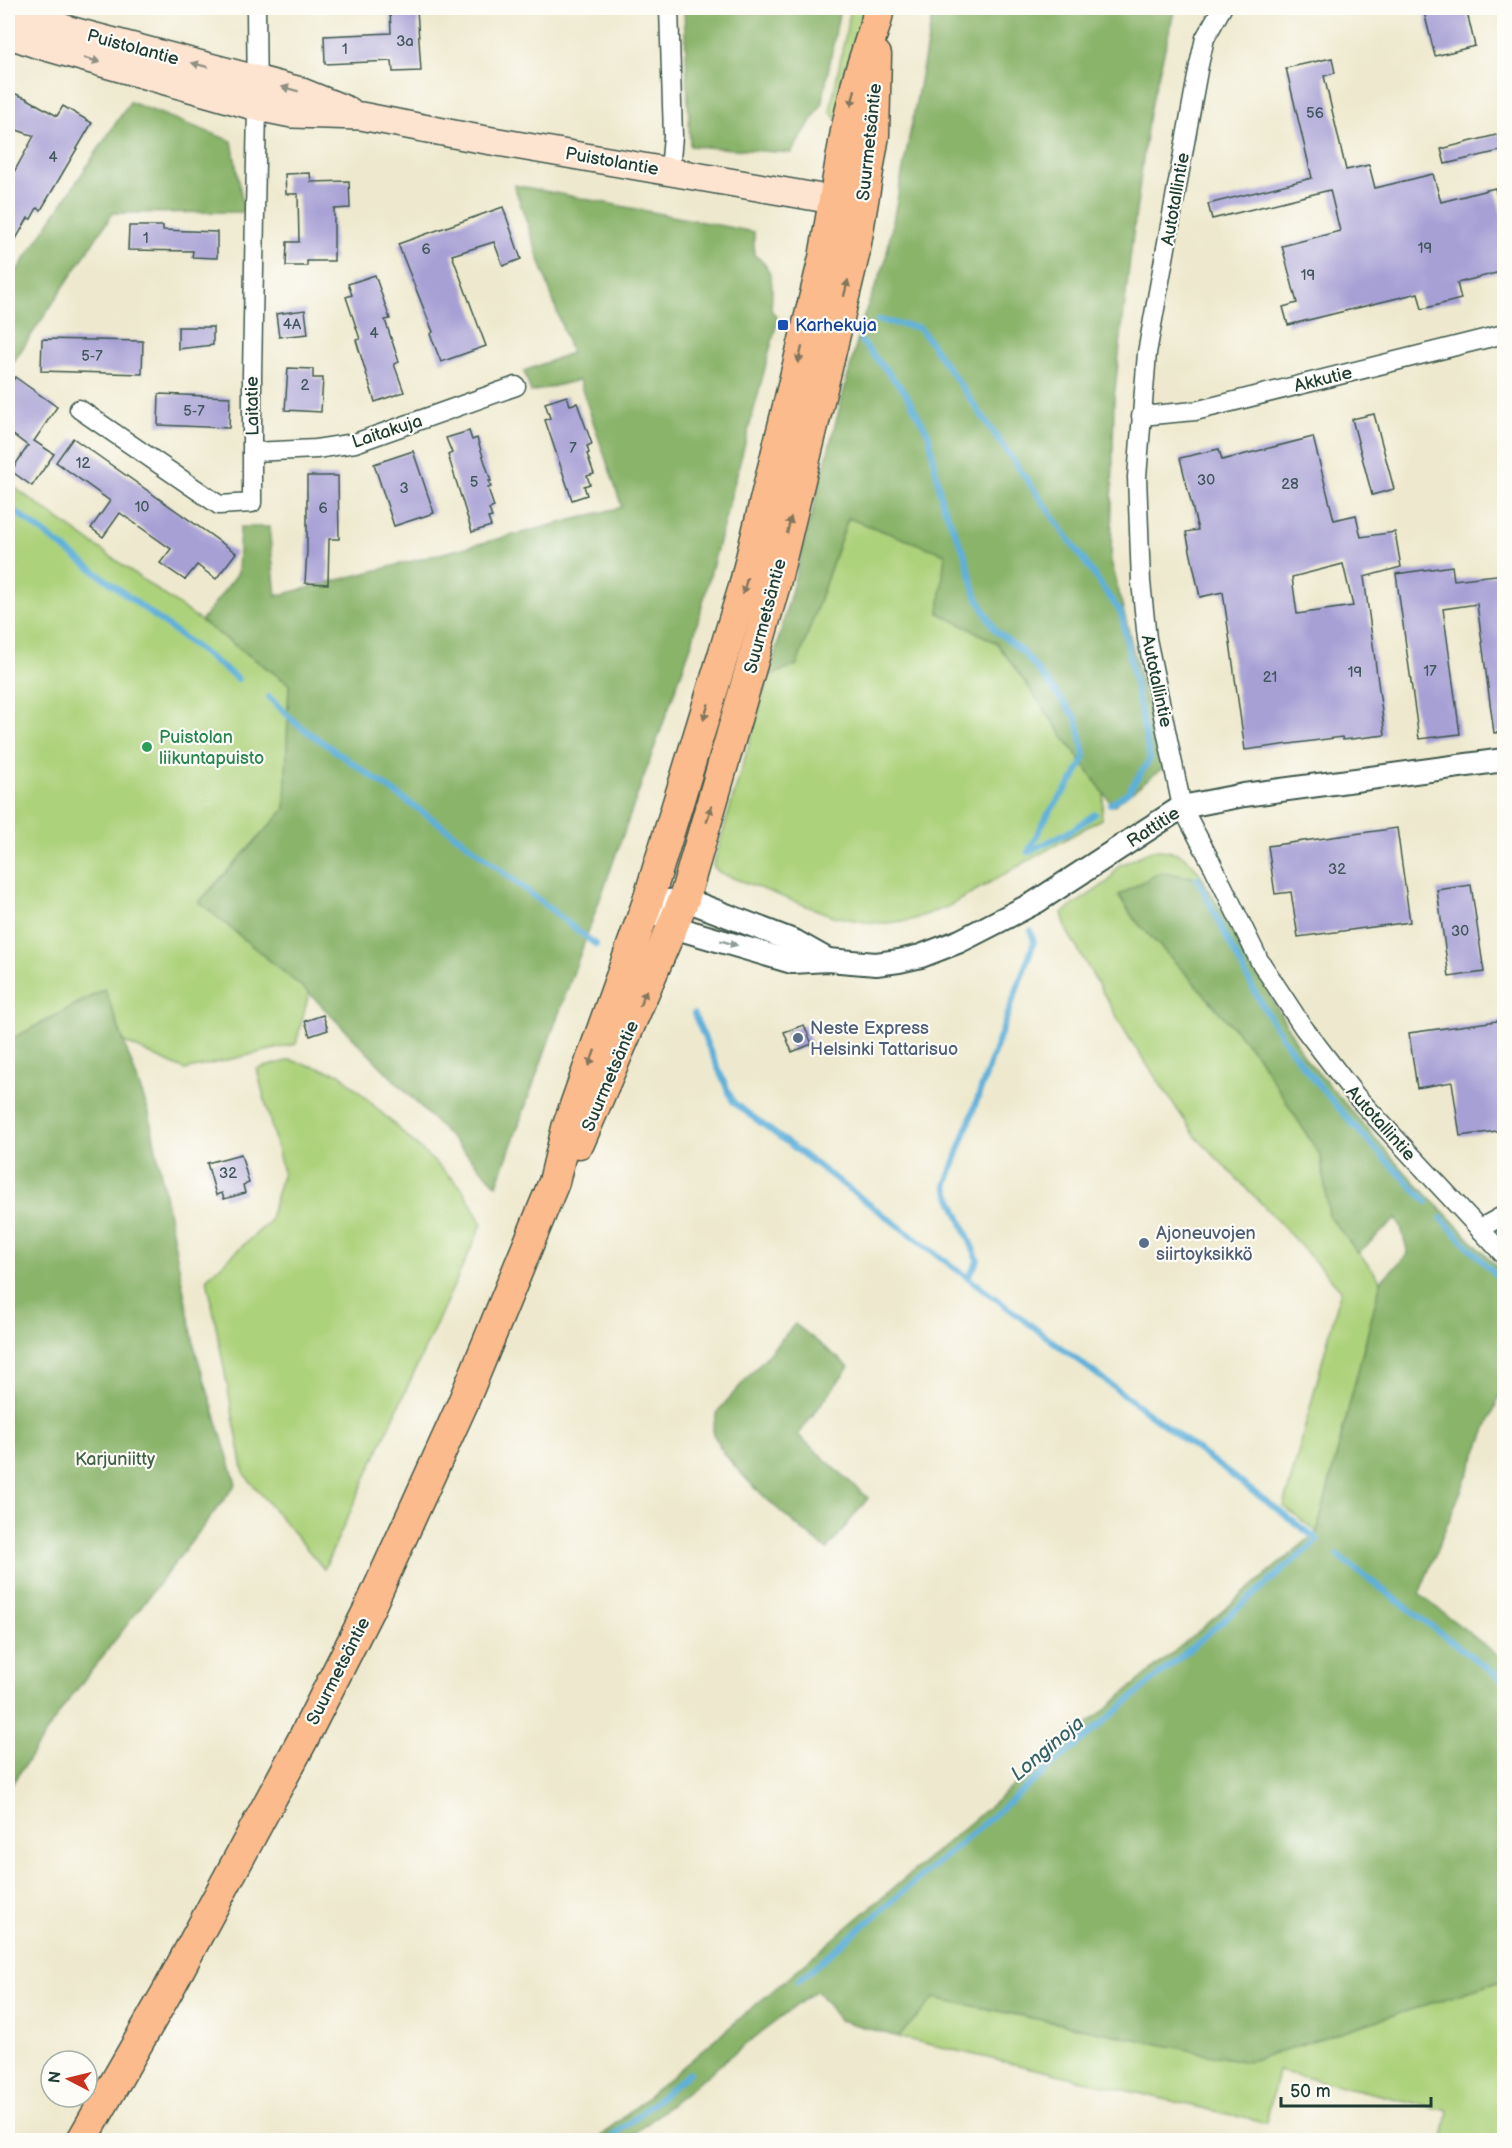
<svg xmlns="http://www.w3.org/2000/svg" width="1512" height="2148" font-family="'Balsamiq Sans',sans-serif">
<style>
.green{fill:#add27b;stroke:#668858;stroke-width:1.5}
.forest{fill:#8ab46b;stroke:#547850;stroke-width:1.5}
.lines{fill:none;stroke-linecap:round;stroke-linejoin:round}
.stream{stroke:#5fb0da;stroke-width:6}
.building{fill:#a7a0d5;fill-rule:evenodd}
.minor-casing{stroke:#3e574b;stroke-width:21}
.tertiary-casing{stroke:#3e574b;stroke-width:26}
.secondary-casing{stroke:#3e574b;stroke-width:30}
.primary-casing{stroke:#3e574b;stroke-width:33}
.minor{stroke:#fff;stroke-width:18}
.tertiary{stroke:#fff;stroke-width:22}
.secondary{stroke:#fde4d1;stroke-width:27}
.primary{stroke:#fbbb8c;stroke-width:30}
.oneway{fill:#8e9082}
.oneway2{fill:#82765c}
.oneway3{fill:#8f9e9a}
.transit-dot{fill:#1a4fb4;stroke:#fdfcf7;stroke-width:2}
.leisure-dot{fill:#2e9e5b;stroke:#fdfcf7;stroke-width:2}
.service-dot{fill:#5c6f8a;stroke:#fdfcf7;stroke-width:2}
.labels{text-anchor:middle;stroke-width:4.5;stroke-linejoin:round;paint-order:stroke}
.number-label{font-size:15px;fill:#41565c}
.street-label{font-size:18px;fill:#1f3d34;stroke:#fdfcf7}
.transit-label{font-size:18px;fill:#164399;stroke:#fdfcf7;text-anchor:start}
.leisure-label{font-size:18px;fill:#27864d;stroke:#fdfcf7;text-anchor:start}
.service-label{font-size:18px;fill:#4e5e75;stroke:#fdfcf7;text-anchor:start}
.park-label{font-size:18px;fill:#426246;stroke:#fdfcf7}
.water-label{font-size:20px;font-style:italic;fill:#326066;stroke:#fdfcf7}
</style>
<rect width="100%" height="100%" fill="#fdfcf7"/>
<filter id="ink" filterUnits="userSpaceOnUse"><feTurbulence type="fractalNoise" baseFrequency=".0167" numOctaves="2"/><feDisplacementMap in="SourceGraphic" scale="12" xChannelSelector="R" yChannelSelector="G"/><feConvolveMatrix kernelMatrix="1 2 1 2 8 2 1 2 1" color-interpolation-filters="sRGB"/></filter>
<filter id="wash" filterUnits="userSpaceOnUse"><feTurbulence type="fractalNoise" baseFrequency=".008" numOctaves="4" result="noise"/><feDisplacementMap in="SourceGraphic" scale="24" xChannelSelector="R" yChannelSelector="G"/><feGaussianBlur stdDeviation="1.35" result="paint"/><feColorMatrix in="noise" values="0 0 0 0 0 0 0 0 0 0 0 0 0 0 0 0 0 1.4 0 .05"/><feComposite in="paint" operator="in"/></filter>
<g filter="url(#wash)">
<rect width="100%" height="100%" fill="#eee9ce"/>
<g class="green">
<path d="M851,8H864L836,119L830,111Z"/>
<path d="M8,483L289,684L285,809L199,902L309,993L296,1044L185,1070L124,1042L104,989L8,1041Z"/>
<path d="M848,518L946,554L939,613L997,643L1104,793L1101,819L947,907L911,920L886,923L866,922L833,916L720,873L713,866L769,676L797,664Z"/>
<path d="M1153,850C1179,850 1190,856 1203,879L1160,872L1119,896L1134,919L1190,978L1257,1055L1321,1157L1329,1216L1381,1281L1317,1532L1284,1507L1341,1290L1262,1204L1196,1137L1131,1041L1067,931L1062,913L1109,881L1118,866Z"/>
<path d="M290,1060L340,1074L462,1188L482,1224L324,1569L244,1474L207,1278L269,1222L283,1172L257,1069Z"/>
<path d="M1504,1980V2140H1443L1448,2111L1278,2071L1266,2123L898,2037L934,1998L1247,2062Z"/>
</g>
<g class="forest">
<path d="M684,8H840L822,104L791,153L690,146Z"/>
<path d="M934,8H1175L1149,113L1131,250L1114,398L1111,561L1163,768L1113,806L997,643L939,613L945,554L848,518L797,665L769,676L864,315L885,263Z"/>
<path d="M130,102L232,141L244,212L113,213L8,370V284Z"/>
<path d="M514,185L754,232V255C775,268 773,287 771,310L778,319L692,643L497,1185L309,993L199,902L285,809L289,684L201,621L238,573L240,527H269L276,596L622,507L579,380L531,392L524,371L571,353Z"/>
<path d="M1160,872L1203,879L1306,1059L1404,1171L1504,1274V1385L1419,1594L1504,1660V1980L1247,2062L935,1998L898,2037L839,2020L817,1990L746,2044L627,2140H597L1017,1783L1317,1532L1381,1281L1408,1254L1401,1227L1396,1219L1358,1253L1329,1216L1321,1157L1257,1055L1190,978L1134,919L1119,895Z"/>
<path d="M105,989L149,1113L195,1349L236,1484L64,1706L8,1790V1041Z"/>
<path d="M795,1324L849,1367L798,1435L868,1498L827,1550C800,1528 719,1464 713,1430C713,1425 716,1417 717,1412Z"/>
</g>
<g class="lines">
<g class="stream">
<path d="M878,320L920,328L1121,613L1150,759L1128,792L1110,804"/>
<path d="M861,341L905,392L929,435L942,503L964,552L976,595L995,630L1024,653L1077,719L1085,757L1075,777L1048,814L1028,852"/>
<path d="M8,506L238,679"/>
<path d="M269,697L298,725L460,838L596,945"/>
<path d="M1028,852L1072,830L1095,814"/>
<path d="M1197,878C1231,944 1261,1015 1309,1073C1345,1118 1386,1160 1427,1202"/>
<path d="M694,1014L733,1102L1318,1540L798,1981"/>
<path d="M1441,1218L1504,1283"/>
<path d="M968,1278L978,1260L946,1186L1034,942L1031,931"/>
<path d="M1337,1555L1504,1681"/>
<path d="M609,2140L689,2073"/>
</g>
</g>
<g id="blocks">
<g class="building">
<path d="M1423,8H1466L1475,46L1435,56Z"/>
<path d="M417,9L421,71L393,72L392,61L325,64L324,36L391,33L390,11Z"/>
<path d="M1332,58L1335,73L1324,76L1346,170L1369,165L1375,188L1433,174L1441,202L1495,188L1504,224V271L1457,283L1461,299L1422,309L1418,293L1288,325L1283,307L1297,303L1282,246L1340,231L1330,190L1212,219L1208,204L1312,178L1286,68Z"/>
<path d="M8,91L26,98L57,116L63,106L92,123L41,210L37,208L31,219L28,218L8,253V183L34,136L8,127Z"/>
<path d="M1504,133V150L1445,164L1441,149Z"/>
<path d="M310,173L311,182L349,181L350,208L334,209V261H307V266H286L287,242H299L298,194H286L285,174Z"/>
<path d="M503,207L521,259L503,266L494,242L452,255L486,346L441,362L430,334L433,332L398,244Z"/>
<path d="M129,226H163V230L217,232V258L192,257L193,251L128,250Z"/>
<path d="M375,275L390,319L385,320L399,362L394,364L404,392L375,402L356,340L360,339L346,297L352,295L348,284Z"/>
<path d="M305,310L308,334L279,337L276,314Z"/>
<path d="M178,327H213V345L178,349Z"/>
<path d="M42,339L143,341L142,374L41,371Z"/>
<path d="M288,368L313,369V378H323L321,412L285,410Z"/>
<path d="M15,377L57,407L34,441L54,454L32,486L11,471L28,446L8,431V388Z"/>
<path d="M159,394L230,397L229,428L158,425Z"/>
<path d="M567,396L570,405L577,403L592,444L587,446L589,453L587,454L594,474L587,476L590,484L584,486L587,495L572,500L545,420L550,418L545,403Z"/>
<path d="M1374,414L1394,489L1372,495L1352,419Z"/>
<path d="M469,431L472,440L477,438L491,481H489L491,487L488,488L494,507L489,509L492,517L488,518L491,526L472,532L448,455L452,453L446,438Z"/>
<path d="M1313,437L1334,520L1356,515L1361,537L1395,532L1401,567L1364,577L1385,735L1343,740L1342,737L1245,750L1223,592L1200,597L1186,532L1198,530L1180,458L1219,449L1222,460ZM1343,564L1353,606L1297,614L1292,577Z"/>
<path d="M73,438L236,553L216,579L197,565L185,580L160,563L171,549L120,513L103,537L91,528L110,501L56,462Z"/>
<path d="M413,451L434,513L394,526L374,464Z"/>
<path d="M307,476H338L339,539H329L328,584L305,583L307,550Z"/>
<path d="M1452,566L1454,580L1504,574V732L1494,733L1477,604L1443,609L1460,734L1419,739L1396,574Z"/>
<path d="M1397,828L1410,922L1298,937L1291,892L1275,894L1268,846Z"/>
<path d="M1471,885L1484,972L1449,977L1437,890Z"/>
<path d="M323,1015L328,1030L310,1036L305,1021Z"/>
<path d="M1504,1020V1130L1460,1136L1452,1082L1417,1088L1409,1033Z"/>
<path d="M804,1025L812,1044L792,1052L784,1032Z"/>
<path d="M241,1154L249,1183L243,1185L245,1193L224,1199L222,1193L216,1195L207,1163Z"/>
</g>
</g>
</g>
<g filter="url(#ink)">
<use href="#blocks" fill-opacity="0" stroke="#3e574b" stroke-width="1.5"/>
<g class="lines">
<g class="minor-casing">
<g id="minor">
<path d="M669,8L673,136L670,171"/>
<path d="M1222,8L1205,38L1199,65L1147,353L1137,477L1141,582L1147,639L1182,807L1213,866L1259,960L1303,1027L1356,1096L1504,1255"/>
<path d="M79,409L219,505L252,503V374L257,107L256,8"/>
<path d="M1141,416L1195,411L1504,334"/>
<path d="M253,452L316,449L355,443L516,386"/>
<path d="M1479,1229L1504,1215"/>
</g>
</g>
<g class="tertiary-casing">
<g id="tertiary">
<path d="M647,904L684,899L796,942L828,960"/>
<path d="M662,917L673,927L792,962L828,960L876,964L899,961L921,956L960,941L1036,902L1182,807L1244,795L1504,760"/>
</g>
</g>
<g class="secondary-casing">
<g id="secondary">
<path d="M8,8L69,30L297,90L349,111"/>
<path d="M8,34L36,44L257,107L292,114L361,116L469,137L856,204"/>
</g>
</g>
<g class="primary-casing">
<g id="primary">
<path d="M579,1143L684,899L774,588L854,255L874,135L876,55"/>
<path d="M82,2140L167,1992L302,1741L369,1609L462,1405L554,1182L567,1128L647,904L744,587L824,258L846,131L858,78L876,22L879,8"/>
</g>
</g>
<use href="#minor" class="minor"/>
<use href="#tertiary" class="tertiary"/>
<use href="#secondary" class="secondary"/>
<use href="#primary" class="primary"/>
</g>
<defs><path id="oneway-solid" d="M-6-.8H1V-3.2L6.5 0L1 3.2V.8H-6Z" transform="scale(1.5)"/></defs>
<g class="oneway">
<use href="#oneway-solid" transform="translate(92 60) rotate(16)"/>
<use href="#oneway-solid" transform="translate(200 65) rotate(-165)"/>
<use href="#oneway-solid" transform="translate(290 89) rotate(-165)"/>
</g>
<g class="oneway2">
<use href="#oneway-solid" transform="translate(853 98) rotate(103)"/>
<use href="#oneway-solid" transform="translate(846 288) rotate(-76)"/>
<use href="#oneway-solid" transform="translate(800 355) rotate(104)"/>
<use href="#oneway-solid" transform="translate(789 525) rotate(-77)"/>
<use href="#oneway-solid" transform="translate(745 586) rotate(105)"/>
<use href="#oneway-solid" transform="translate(706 712) rotate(107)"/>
<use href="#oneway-solid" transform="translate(709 814) rotate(-74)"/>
<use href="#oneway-solid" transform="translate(643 998) rotate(-67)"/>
<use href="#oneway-solid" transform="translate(592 1058) rotate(110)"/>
</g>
<use class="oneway3" href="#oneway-solid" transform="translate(729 943) rotate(16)"/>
</g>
<rect class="transit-dot" x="777" y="319" width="12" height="12" rx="3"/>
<circle class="leisure-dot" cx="147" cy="747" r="6"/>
<g class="service-dot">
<circle cx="798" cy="1038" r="6"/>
<circle cx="1144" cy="1243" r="6"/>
</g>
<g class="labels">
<g class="number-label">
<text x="405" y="46">3a</text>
<text x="345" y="54">1</text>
<text x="1315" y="118">56</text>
<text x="53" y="162">4</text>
<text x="146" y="243">1</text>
<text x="1425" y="253">19</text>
<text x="426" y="254">6</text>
<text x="1308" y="280">19</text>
<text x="292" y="329">4A</text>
<text x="374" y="338">4</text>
<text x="92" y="361">5-7</text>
<text x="305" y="390">2</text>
<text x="194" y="416">5-7</text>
<text x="573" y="453">7</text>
<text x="83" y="468">12</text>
<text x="1206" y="485">30</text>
<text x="474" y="487">5</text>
<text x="1290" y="489">28</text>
<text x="404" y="493">3</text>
<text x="142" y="512">10</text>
<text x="323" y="513">6</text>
<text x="1430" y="676">17</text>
<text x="1355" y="677">19</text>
<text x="1270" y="682">21</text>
<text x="1337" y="874">32</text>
<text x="1460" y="936">30</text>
<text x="228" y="1178">32</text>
</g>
<g class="street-label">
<text transform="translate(133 47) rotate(15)" y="6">Puistolantie</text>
<text transform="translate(869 142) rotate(-84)" y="6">Suurmetsäntie</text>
<text transform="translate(612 161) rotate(10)" y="6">Puistolantie</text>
<text transform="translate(1175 199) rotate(-80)" y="6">Autotallintie</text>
<text transform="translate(1323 379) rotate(-14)" y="6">Akkutie</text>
<text transform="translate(252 406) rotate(-91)" y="6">Laitatie</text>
<text transform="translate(387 431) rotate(-18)" y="6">Laitakuja</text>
<text transform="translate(765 616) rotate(-75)" y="6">Suurmetsäntie</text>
<text transform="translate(1157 681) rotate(78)" y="6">Autotallintie</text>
<text transform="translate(1153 827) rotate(-33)" y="6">Rattitie</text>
<text transform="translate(610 1076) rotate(-67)" y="6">Suurmetsäntie</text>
<text transform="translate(1381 1123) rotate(48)" y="6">Autotallintie</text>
<text transform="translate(338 1671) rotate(-63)" y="6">Suurmetsäntie</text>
</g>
<g class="transit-label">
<text x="795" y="331">Karhekuja</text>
</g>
<g class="leisure-label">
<text x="159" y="743">Puistolan<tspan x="159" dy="21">liikuntapuisto</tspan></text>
</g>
<g class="service-label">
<text x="810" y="1034">Neste Express<tspan x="810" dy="21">Helsinki Tattarisuo</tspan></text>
<text x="1156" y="1239">Ajoneuvojen<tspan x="1156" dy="21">siirtoyksikkö</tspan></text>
</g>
<g class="park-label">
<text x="115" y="1465">Karjuniitty</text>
</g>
<g class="water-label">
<text transform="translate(1047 1748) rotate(-40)" y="7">Longinoja</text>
</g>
</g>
<rect width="1512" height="2148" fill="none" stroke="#fdfcf7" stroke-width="30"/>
<g transform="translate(69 2079) rotate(277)"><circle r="28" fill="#fdfcf7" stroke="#a4b0a9" stroke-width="1.5"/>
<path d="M0-4.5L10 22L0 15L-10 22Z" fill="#c8321e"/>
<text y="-9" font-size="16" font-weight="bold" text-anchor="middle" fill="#1f3d34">N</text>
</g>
<path d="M1281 2097v9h150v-9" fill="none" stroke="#1f3d34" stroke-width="3"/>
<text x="1290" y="2097" font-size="18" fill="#1f3d34" stroke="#fdfcf7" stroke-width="4.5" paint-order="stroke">50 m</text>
</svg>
